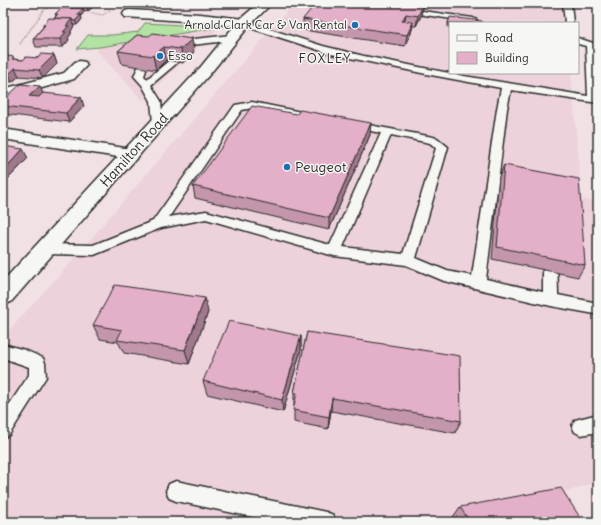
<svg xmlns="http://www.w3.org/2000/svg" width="601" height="525" font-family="Delius,sans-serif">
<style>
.built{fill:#edd2dc}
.green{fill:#b3e3a2;stroke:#6f8766}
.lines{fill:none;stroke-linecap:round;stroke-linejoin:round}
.lane-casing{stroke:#2b2b2b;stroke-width:3}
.street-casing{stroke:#2b2b2b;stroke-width:3}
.secondary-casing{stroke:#2b2b2b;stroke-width:3}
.path{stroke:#2b2b2b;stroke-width:1.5;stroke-dasharray:0.5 2;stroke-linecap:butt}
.lane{fill:#f6f6f2;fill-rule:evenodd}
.street{fill:#f6f6f2;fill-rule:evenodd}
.secondary{fill:#f6f6f2;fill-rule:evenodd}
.wall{fill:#c496ac;stroke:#2b2b2b}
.shaded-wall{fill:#a07a8c;stroke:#2b2b2b}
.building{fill:#e4afc8;stroke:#2b2b2b}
.poi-dot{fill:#1f6fb2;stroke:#f6f6f2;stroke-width:1.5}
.labels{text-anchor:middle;stroke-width:3;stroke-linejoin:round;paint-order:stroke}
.far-poi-label{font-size:12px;fill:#2b2b2b;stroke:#f6f6f2;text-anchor:end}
.far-neighbourhood-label{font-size:13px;letter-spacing:1px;fill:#2b2b2b;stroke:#f6f6f2}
.street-label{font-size:14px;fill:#2b2b2b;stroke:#f6f6f2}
.poi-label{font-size:14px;fill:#2b2b2b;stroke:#f6f6f2;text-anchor:start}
</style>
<rect width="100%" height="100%" fill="#f1e1e5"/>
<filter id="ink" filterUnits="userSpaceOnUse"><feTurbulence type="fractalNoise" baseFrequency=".025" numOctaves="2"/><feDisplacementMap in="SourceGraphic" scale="8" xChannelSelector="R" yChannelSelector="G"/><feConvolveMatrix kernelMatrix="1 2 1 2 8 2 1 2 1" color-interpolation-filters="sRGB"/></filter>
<g filter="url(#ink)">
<g class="built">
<path d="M294,3H564L566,23H450V73H571L582,199L598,202V482L565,492L581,522H3V337L62,272Z"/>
<path d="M219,27L142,100L97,51L100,47Z"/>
</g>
<path class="green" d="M145,23L219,27L100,47L77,49L88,35H112L138,32Z"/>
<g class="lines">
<g class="lane-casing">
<g id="lane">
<path d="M563,3H571L573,23H565Z"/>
<path d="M401,8L473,18L477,20L473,22L404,12H401Z"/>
<path d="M241,21H244L323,46L364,56L464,76L588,96L586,46L578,44V38L593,43L598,103L511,90L507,109L486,279L543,292V254L545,250L550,249L555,250L557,254L558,295L593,302L598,300V313L595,314L551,306L444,281L406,265L334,256L206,219L161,228L94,255L46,254L41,253L39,249L41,245L46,244L93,245L153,221L235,105L252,102L316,115L321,118L316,121L252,108L242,110L169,217L206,211L330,245L381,133L349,127L348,125L349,123L353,122L433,137L437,138L448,147L416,258L447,271L472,276L497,109L501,88L431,75L331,54L241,25ZM391,135L430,143L436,148L403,254L343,247Z"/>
<path d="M232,35L236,38L235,40L175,47L171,44L175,41Z"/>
<path d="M174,58L177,59L179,61L177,63L151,85L161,101L163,123L162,125H154L153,123L151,101L142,85L134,76L139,65H145L147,67L144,76L147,79L171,59Z"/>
<path d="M3,344L25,350L43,358L45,363L46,377L9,435L3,438V414L29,375V367L3,358Z"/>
<path d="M598,414V432L581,435L575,432L572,426L575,420Z"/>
<path d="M176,481L326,512L333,515L336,522H277L176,501L169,498L166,491L169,484Z"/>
</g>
</g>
<g class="street-casing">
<g id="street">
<path d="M129,10L200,14L244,19L249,20L250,23L249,26L244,27L200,22L125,17L123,14L125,11Z"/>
<path d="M80,61L85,62L87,65L74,79L3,99V89L64,73L75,62Z"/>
<path d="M3,129L131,149L137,150L140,154L137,158L131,159L3,139Z"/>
</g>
</g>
<g class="secondary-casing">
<path id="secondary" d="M259,3H272L249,26L209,75L11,302L3,305V281L199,69L239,20Z"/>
</g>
<g class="path">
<path d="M50,6L64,8"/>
<path d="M81,11L103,15L110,10"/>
<path d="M20,44L44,10L56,3"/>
</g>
<use href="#lane" class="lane"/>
<use href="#street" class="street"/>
<use href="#secondary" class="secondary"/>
</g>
<g class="wall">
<path d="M66,3H103L98,7L94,6L88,11L83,10L84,12L81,16L82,19L77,25H74V26L71,31V34L68,38L69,40L63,47H36L33,39L43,27V25L54,18L56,16L55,14L70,8H67Z"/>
<path d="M423,5L421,16L416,26H413L411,33L405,46L303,30V19Z"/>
<rect x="448" y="23" width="2" height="4"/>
<path d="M137,35L194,52L183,63L166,60L156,70L122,64L118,51Z"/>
<path d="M54,55L57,64L43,78L19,76L12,82L3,81V58L23,60Z"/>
<path d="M43,93L84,106L69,122L3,114V100Z"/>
<path d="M370,135L329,230L195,198L193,186Z"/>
<path d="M3,146L28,158L7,180H3Z"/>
<path d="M504,165L585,265L578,277L492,259L499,177Z"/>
<path d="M208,312L189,364L124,353L118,342L100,339L93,325Z"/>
<path d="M307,332L461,421L455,433L331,411L328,429L294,422V393Z"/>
<path d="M301,336V350L283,412L207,394L203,381Z"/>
<path d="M460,507L583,522H457L453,517Z"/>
</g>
<g class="shaded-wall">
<path d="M86,3H93L94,6L88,11Z"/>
<path d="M97,3H103L98,7Z"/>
<path d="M423,5L421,16L416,26L418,16Z"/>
<path d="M83,8L84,12L81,16L82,19L77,25L75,21L77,15Z"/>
<path d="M406,14L404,25L402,21Z"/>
<path d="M72,19L74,26L71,31V34L68,38L69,40L63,47L60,39L66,26Z"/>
<path d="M413,22L411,33L405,46L407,35Z"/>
<path d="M192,39L194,52L183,63L181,49Z"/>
<path d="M164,47L166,60L156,70L153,56Z"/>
<path d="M54,55L57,64L43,78L39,70Z"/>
<path d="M15,68L19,76L12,82L9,74Z"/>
<path d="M40,86L43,94L33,104L29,96Z"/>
<path d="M81,97L84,106L69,122L66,113Z"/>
<path d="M371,123L370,135L329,230V218Z"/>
<path d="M23,149L28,158L7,180L3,173V171Z"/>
<path d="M205,298L208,312L189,364L185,350Z"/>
<path d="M301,336V350L283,412L282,400Z"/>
<path d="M332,398L331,411L328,429L329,417Z"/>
</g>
<g class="building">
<path d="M316,3H407L423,5L418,16L406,14L402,21L413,22L407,35L303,19Z"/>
<path d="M61,8H83L77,15H81L75,21H73L72,19L54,18L58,14H55Z"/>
<path d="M450,17L482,21V23H448Z"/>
<path d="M49,18L72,19L66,26H69L63,32H66L60,39H33L45,25H43Z"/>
<path d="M153,33L192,39L181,49L164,47L153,56L118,51L137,35L149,36Z"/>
<path d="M41,54L54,55L39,70L15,68L9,74L3,73V58H5L8,56L14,57L12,59L23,60L26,57L38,58Z"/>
<path d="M21,84L40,86L29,96L39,97L43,93L81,97L66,113L3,106V100Z"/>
<path d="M252,106L297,114L300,110L371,123L329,218L193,186Z"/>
<path d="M3,146L23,149L3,171Z"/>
<path d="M504,165L579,179L585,265L497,247Z"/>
<path d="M115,285L205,298L185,350L117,340L122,330L93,325Z"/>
<path d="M229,321L301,336L282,400L203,381Z"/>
<path d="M307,332L460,356L461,421L332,398L329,417L293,410L297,393H294Z"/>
<path d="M561,488L583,522H470L460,507Z"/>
</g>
</g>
<g class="poi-dot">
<circle cx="355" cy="25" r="4"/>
<circle cx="160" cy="56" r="4"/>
<circle cx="287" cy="167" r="4"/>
</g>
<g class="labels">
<g class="far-poi-label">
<text x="347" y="29">Arnold Clark Car &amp; Van Rental</text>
<text x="168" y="60" text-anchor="start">Esso</text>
</g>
<g class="far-neighbourhood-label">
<text x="325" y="63">FOXLEY</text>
</g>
<g class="street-label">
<text transform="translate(134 150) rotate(-48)" y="5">Hamilton Road</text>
</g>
<g class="poi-label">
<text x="295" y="172">Peugeot</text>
</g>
</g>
<rect width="601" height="525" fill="none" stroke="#f6f6f2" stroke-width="16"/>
<rect x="8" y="8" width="585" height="509" fill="none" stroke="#2b2b2b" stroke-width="1.5" filter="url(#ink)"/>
<rect x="449" y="22" width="130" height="52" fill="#f6f6f2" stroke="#a5a5a2"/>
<rect x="457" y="35" width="20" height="6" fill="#f6f6f2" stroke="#a5a5a2"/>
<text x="485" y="42" font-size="12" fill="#2b2b2b">Road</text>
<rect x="457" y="52" width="20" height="12" fill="#e4afc8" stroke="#a5a5a2"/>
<text x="485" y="62" font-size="12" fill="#2b2b2b">Building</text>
</svg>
